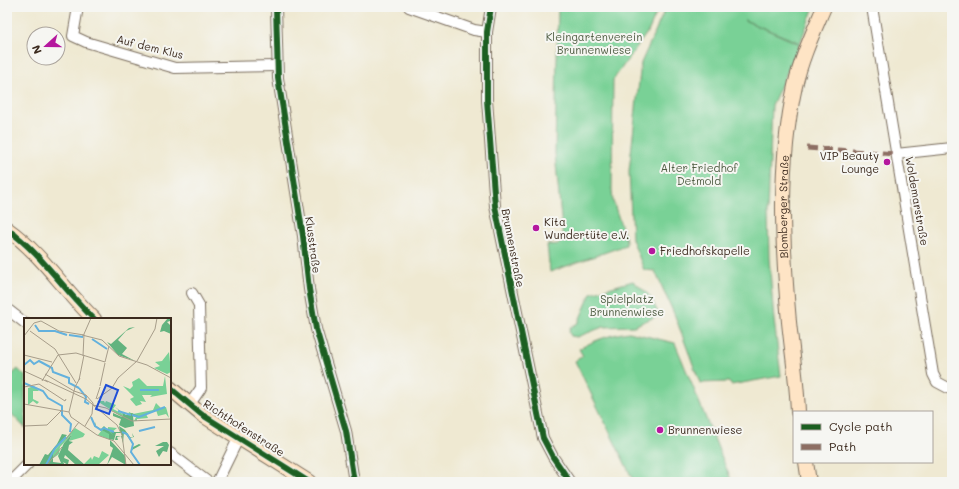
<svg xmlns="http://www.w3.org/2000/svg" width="959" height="489" font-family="Mali,sans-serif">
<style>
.green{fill:#79d196;stroke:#5a7e5a}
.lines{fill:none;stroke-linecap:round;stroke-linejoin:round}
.street-casing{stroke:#7a6d5d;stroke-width:12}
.secondary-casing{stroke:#7a6d5d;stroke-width:16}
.street{stroke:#fff;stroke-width:10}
.secondary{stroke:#fee4c5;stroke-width:14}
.quiet{stroke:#8d6e63;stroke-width:5;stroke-dasharray:10 5;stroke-linecap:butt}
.cycleway-casing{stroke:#f6f6f2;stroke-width:8}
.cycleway{stroke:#1b5e20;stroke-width:6}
.poi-dot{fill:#b5179e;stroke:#f6f6f2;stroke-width:1.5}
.labels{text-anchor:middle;stroke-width:4;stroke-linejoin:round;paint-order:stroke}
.park-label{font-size:11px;fill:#4e5c42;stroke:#f6f6f2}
.street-label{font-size:11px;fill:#3b2a1e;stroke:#f6f6f2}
.poi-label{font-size:11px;fill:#3b2a1e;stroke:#f6f6f2;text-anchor:start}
.inset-river{fill:none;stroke:#63b1dd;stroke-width:2}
.inset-road{fill:none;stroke:#a79d8a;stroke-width:1}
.view{fill:#1d4ed8;fill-opacity:0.15;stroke:#1d4ed8;stroke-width:2}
.inset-edge{fill:none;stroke:#3b2a1e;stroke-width:2}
</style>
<rect width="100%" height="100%" fill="#f6f6f2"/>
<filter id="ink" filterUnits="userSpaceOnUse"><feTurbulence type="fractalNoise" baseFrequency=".025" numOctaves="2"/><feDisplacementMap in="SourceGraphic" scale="8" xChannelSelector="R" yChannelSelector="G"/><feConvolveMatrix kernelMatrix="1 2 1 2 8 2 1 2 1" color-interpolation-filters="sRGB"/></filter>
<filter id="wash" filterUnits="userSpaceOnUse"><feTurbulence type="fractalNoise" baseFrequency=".012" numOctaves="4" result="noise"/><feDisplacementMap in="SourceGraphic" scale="16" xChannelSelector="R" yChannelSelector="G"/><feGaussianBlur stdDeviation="0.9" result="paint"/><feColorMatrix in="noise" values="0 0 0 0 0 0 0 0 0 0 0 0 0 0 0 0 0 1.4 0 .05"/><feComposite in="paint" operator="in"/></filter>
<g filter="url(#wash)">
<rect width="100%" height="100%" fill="#efe9d2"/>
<g class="green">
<path d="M558,7H659L649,30L613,80L612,190L613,201L626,240V245L550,272L547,245L559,244L563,240L555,153Z"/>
<path d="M666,7H814L800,43L744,20L800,44L772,105L768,211L769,258L774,320L781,376L731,385L729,382L700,383L675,316L655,271L644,270L632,239L629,171L641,63Z"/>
<path d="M633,281L650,296L659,315L634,326L603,327L577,337L571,336L569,332L571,327L578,323L591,293Z"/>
<path d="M629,332L675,343L732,482H634L575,361L583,356L579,349C597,339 609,335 629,332Z"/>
<path d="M18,369L25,376V428L7,409V379Z"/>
</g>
</g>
<g filter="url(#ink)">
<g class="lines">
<g class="street-casing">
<g id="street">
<path d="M78,7L73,36L86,42L175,68L276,66"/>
<path d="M276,7L278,78L303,236L309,289L316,329L346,431L354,482"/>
<path d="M409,7L474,30L487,32"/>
<path d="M491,7L487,32V100L495,206L543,438L553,457L570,482"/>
<path d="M872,7L933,374L937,382L952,390"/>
<path d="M896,154L952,148"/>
<path d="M7,309L25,323"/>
<path d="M190,404L201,388L199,305L192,293"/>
<path d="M170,453L208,482"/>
<path d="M12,480L28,464"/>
<path d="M217,482L238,439"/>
</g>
</g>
<g class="secondary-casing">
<g id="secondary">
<path d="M7,229C41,253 64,290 94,319"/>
<path d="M170,388L201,414L309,482"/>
<path id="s1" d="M798,412C797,382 792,352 789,322C782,243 778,164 795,86C801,59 813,33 824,7"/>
<path d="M806,462L809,482"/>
</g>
</g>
<use href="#street" class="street"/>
<use href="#secondary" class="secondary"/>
<path class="quiet" d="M807,148L896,154"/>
<g class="cycleway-casing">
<g id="cycleway">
<path d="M276,7L278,78L303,236L309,289L316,329L346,431L354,482"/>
<path d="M491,7L487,32V100L495,206L543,438L553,457L570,482"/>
<path d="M7,229C41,253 64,290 94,319"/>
<path d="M170,388L201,414L309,482"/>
</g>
</g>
<use href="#cycleway" class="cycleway"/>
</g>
</g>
<g class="poi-dot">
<circle cx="887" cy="162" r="4"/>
<circle cx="536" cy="228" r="4"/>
<circle cx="652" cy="251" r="4"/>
<circle cx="660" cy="430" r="4"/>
</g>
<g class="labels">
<g class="park-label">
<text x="594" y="41">Kleingartenverein<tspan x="594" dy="13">Brunnenwiese</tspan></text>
<text x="699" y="172">Alter Friedhof<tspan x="699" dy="13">Detmold</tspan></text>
<text x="627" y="303">Spielplatz<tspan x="627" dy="13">Brunnenwiese</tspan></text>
</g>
<g class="street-label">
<text transform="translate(150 47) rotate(14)" y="4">Auf dem Klus</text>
<text transform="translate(917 201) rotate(80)" y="4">Woldemarstraße</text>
<text dy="4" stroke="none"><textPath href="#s1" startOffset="206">Blomberger Straße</textPath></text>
<text transform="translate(313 245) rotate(82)" y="4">Klusstraße</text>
<text transform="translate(513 248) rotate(79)" y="4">Brunnenstraße</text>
<text transform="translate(244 428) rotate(33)" y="4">Richthofenstraße</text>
</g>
<g class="poi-label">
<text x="879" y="160" text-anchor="end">VIP Beauty<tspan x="879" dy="13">Lounge</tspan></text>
<text x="544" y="226">Kita<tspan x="544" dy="13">Wundertüte e.V.</tspan></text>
<text x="660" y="255">Friedhofskapelle</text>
<text x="668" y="434">Brunnenwiese</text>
</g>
</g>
<g transform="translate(24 318)">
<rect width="147" height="147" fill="#efe9d2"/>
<path d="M145,34L147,54L143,56L130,50L136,48L131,44L138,43ZM141,58L143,76L126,79L128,77H118L122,84L116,83L118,86L112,88L106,81L110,79L99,68L106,71L109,68L108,64L115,60L123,68H139ZM10,68L15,73H9V81L15,84L13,86L9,83L4,87V70ZM73,83H80L81,85L82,83L92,87L89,91L99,96L98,99ZM132,85L137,90L142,89L145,100L142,96L134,98L132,92L122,96L124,100L113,101V103H110L112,99L104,97L105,94L109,96L129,92ZM84,109L93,110L88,114H90L87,122L74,117L78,112L82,114L79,112H84ZM51,110L61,116L59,119L45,123L48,116L36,129L35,136L28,141L29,134ZM78,133L85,137L74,147L60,146L67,139L68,142L70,138L75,140Z" fill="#79d196"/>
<path d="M144,0H147V7L146,3L143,4L147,8V16L140,13L136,14L138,7ZM111,9L102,13L94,22L103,30L98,36L111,43L94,37L83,24L87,26L105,10ZM91,89L102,97L108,95L116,99L109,98L110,108L101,110L95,107L97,101L89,98V95L98,99L99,96ZM71,104L72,108L77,111L80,108L89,117L87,114H96L95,108L101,112L106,119H109L108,115L110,119L105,120L109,125V129L115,126L117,127L108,132L109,126L100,114L99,125L97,118L93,119L94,122H91L92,118H98L97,115H92L90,122L85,121V116L70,108ZM38,116L43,117L29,134V144L37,145L34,138L40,125L48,116L45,123L49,124L45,127L44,132L61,147H52L41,137L40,140L45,142L44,146L47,147H44L39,144L41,147H15L21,136L24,137L33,126ZM86,122L101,138L102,147L88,139L83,147L89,130L86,128ZM139,124H143L145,127L143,134L139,133L135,139L132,133L140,128H131Z" fill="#62b37f"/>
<path class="inset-river" d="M11,7L15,13H31L43,17M45,17L59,19M68,21L83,31M0,47L6,42L10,46L15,43L28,50L29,54L45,60V65L55,70M0,65L19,73L24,80L38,88V97L47,106L46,114M55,70L62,79L61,84L65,86M116,72H135M94,93L107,97M108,97L115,99L141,89M67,99L71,108L77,112L80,110L90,114M115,113L131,109M98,114L103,116L109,126L107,134L116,147M22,147L31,130L42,119"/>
<path class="inset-road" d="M6,13L31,31L52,65M58,17L78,22L95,38L123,47L147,60M0,18L10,5L17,3L35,13L60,17M0,37L28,44M59,38L60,16L67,0M81,44L85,28M0,53L24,64M21,56L50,73M56,60L51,69L45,94L47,99L73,117L90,123L110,147M21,62L62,81L93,107L98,117L102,147M55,62L60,37M18,63L34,37L52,35L81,44M76,68L81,45M0,69L15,66L41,83L42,81M50,73L62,77L69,85L68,96L61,108M72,81L76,69M73,81L88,70L94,60L113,43L131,11L133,0M0,86L45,94M69,87L82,90L108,103L147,101M0,108L23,107L37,93M42,121L55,104M23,147L38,129"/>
<path class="view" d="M82,67L94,72L85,96L72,91Z"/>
<rect width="147" height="147" class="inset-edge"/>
</g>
<rect width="959" height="489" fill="none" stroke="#f6f6f2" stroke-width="24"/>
<rect x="793" y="411" width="140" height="52" fill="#f6f6f2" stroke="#aba49d"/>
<rect x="801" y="424" width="20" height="6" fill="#1b5e20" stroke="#aba49d"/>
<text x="829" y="431" font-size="12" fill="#3b2a1e">Cycle path</text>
<rect x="801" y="444" width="20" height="6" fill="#8d6e63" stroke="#aba49d"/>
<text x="829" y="451" font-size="12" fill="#3b2a1e">Path</text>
<g transform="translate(46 46) rotate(249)"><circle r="19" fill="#f6f6f2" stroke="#aba49d"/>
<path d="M0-3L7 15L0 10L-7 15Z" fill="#b5179e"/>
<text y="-6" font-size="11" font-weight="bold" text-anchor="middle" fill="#3b2a1e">N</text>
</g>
</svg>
